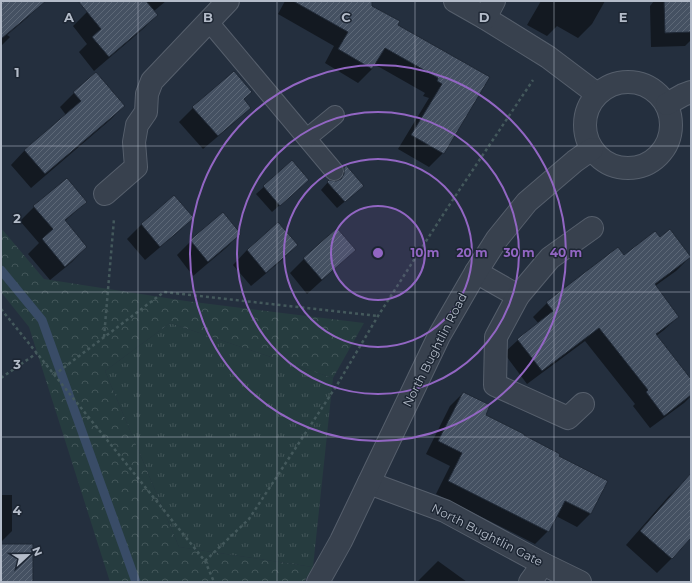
<svg xmlns="http://www.w3.org/2000/svg" width="692" height="583" font-family="Montserrat,sans-serif">
<style>
.grass{fill:url(#grass-tufts)}
.forest{fill:url(#forest-crowns)}
.shadow{fill:#0007}
.lines{fill:none;stroke-linecap:round;stroke-linejoin:round}
.stream{stroke:#394c67;stroke-width:9}
.building{fill:url(#building-hatch);stroke:#1f2835}
.service-casing{stroke:#565f6c;stroke-width:20}
.minor-casing{stroke:#565f6c;stroke-width:24}
.path{stroke:#44595c;stroke-width:2.5;stroke-dasharray:3 3;stroke-linecap:butt}
.service{stroke:#38414e;stroke-width:18}
.minor{stroke:#38414e;stroke-width:22}
.grid{fill:none;stroke:#b4bcc9;stroke-width:1;stroke-opacity:0.55}
.ring{fill:none;stroke:#9266c3;stroke-width:2}
.labels{text-anchor:middle;stroke-width:3;stroke-linejoin:round;paint-order:stroke}
.street-label{font-size:12px;fill:#b4bcc9;stroke:#1d2633}
.grid-label{font-size:13px;text-anchor:middle;font-weight:bold;fill:#b4bcc9;stroke:#1d2633;stroke-width:3;stroke-linejoin:round;paint-order:stroke}
.centre{fill:#9266c3;stroke:#1d2633;stroke-width:2}
.ring-label{font-size:12px;text-anchor:middle;font-weight:bold;fill:#9266c3;stroke:#1d2633;stroke-width:3;stroke-linejoin:round;paint-order:stroke}
</style>
<defs>
<pattern id="grass-tufts" width="24" height="20" patternUnits="userSpaceOnUse"><rect width="24" height="20" fill="#263c3f"/><path d="M3 7l-1-3M5 7V3M7 7l1-3M15 17l-1-3M17 17v-4M19 17l1-3" fill="none" stroke="#435659"/></pattern>
<pattern id="forest-crowns" width="20" height="18" patternUnits="userSpaceOnUse"><rect width="20" height="18" fill="#263c3f"/><path d="M2 6a3 3 0 1 1 6 0M12 15a3 3 0 1 1 6 0" fill="none" stroke="#435659"/></pattern>
<pattern id="building-hatch" width="6" height="6" patternUnits="userSpaceOnUse"><rect width="6" height="6" fill="#455162"/><path d="M-1 1l2-2M0 6l6-6M5 7l2-2" fill="none" stroke="#5d6877"/></pattern>
</defs>
<rect width="100%" height="100%" fill="#242f3e"/>
<path class="grass" d="M170,323L333,378L313,567L179,547L105,371Z"/>
<path class="forest" d="M1,228L44,279L186,301L364,323L333,378L170,323L105,371L179,547L313,567L304,582H110L29,327L1,292Z"/>
<g class="shadow">
<path d="M1,1H42L41,4L27,18L7,35L10,37L1,46Z"/>
<path d="M100,1H166L154,11L157,15L143,29L94,71L79,52L87,44L73,26L87,12Z"/>
<path d="M285,1H362L396,25L489,78L443,153L429,167L398,149L429,98L423,96L425,93L374,64L372,69L358,83L325,63L334,46L278,14Z"/>
<path d="M541,1H605L592,24L578,38L557,26L547,36L527,25Z"/>
<path d="M654,1H691V40L685,46L651,47L650,6Z"/>
<path d="M74,93L124,106L110,120L31,188L11,165L25,150L66,115L60,107Z"/>
<path d="M193,108H249L235,122L203,149L179,122Z"/>
<path d="M292,162L300,187L272,212L256,194Z"/>
<path d="M346,167L355,193L337,208L321,190L329,181L337,182V176Z"/>
<path d="M174,197L192,218L178,232L145,260L127,239L141,225Z"/>
<path d="M86,202L64,222L86,247L72,262L50,280L28,254L39,243L20,221L34,207Z"/>
<path d="M223,214L240,234L226,248L193,276L177,255L191,241Z"/>
<path d="M278,224L297,245L282,260L251,286L233,265L247,250Z"/>
<path d="M337,230L354,250L340,264L307,294L290,273L304,259Z"/>
<path d="M659,239L690,257L676,271L655,286L678,317L664,330L656,336L691,380V396L684,403L650,428L633,406L635,404L585,341L527,384L504,353L518,340L539,324L533,317L547,303L623,256Z"/>
<path d="M463,393L484,415L558,456L607,481L590,514L577,527L556,516L548,531L535,544L436,494L450,466L426,454L450,406Z"/>
<path d="M684,482L691,489V536L671,559L657,573L626,545L669,496Z"/>
<path d="M1,495H12V531L1,542Z"/>
<path d="M438,561L467,582H417Z"/>
</g>
<g class="lines">
<path class="stream" d="M1,270L42,320L136,582"/>
</g>
<g class="building">
<path d="M1,1H46L1,39Z"/>
<path d="M78,1H146L158,15L109,57L92,37L101,29Z"/>
<path d="M293,1H372V6L400,21L398,25L490,77L444,154L411,135L442,84L437,81L438,78L385,48L372,69L338,49L348,32Z"/>
<path d="M664,1H691V32L665,33Z"/>
<path d="M234,71L252,92L244,99L251,108L218,136L192,107Z"/>
<path d="M96,72L125,106L45,174L24,150L81,101L73,92Z"/>
<path d="M292,160L309,180L280,206L263,186Z"/>
<path d="M346,165L364,186L345,202L327,182L329,180L336,181L341,179L344,174V168Z"/>
<path d="M67,178L87,202L65,220L87,247L65,267L42,239L53,229L33,206Z"/>
<path d="M174,195L194,218L160,247L141,224Z"/>
<path d="M223,212L241,234L208,262L190,240Z"/>
<path d="M278,222L298,245L266,273L247,250Z"/>
<path d="M337,228L356,250L322,280L303,258Z"/>
<path d="M670,229L691,257L655,284L679,317L656,334L691,379V395L664,416L646,392L648,390L599,328L542,371L517,339L553,311L546,302L618,247L624,255L655,231L660,237Z"/>
<path d="M463,392L490,405L486,415L524,434V435L560,454L559,456L608,481L591,514L565,501L549,532L448,481L462,453L438,441Z"/>
<path d="M691,473V538L672,559L640,531Z"/>
<rect x="1" y="544" width="32" height="38"/>
</g>
<g class="lines">
<g class="service-casing">
<g id="service">
<path d="M209,22L334,171"/>
<path d="M307,138L335,115"/>
</g>
</g>
<g class="minor-casing">
<g id="minor">
<path d="M455,1L485,18L548,57L597,94"/>
<path d="M485,18L494,1"/>
<circle cx="628" cy="125" r="43"/>
<path d="M667,104L683,95L691,92"/>
<path d="M105,194L136,167L134,142L137,125L146,112L147,94L152,81L228,1"/>
<path d="M476,272L518,296"/>
<path d="M583,404L568,418L495,385L496,337L518,296L550,258L592,228"/>
<path d="M369,483L445,511L543,564L580,582"/>
<path d="M318,582L341,541L439,336L476,272L497,239L527,202L575,161L592,149"/>
<path d="M530,582L543,564"/>
</g>
</g>
<g class="path">
<path d="M1,309L205,561L214,582"/>
<path d="M104,337L114,219"/>
<path d="M54,375L164,292L378,316"/>
<path d="M1,378L37,353"/>
<path d="M205,561L249,519L337,385L378,316L448,207L533,80"/>
</g>
<use href="#service" class="service"/>
<use href="#minor" class="minor"/>
</g>
<path class="grid" d="M138,1V582M277,1V582M415,1V582M554,1V582M1,146H691M1,292H691M1,437H691"/>
<circle cx="378" cy="253" r="47" fill="#9266c3" fill-opacity=".12"/>
<g class="ring">
<circle cx="378" cy="253" r="47"/>
<circle cx="378" cy="253" r="94"/>
<circle cx="378" cy="253" r="141"/>
<circle cx="378" cy="253" r="188"/>
</g>
<g class="labels">
<g class="street-label">
<text transform="translate(435 350) rotate(-63)" y="4">North Bughtlin Road</text>
<text transform="translate(487 535) rotate(27)" y="4">North Bughtlin Gate</text>
</g>
</g>
<g class="grid-label">
<text x="69" y="22">A</text>
<text x="208" y="22">B</text>
<text x="346" y="22">C</text>
<text x="484" y="22">D</text>
<text x="623" y="22">E</text>
<text x="17" y="77">1</text>
<text x="17" y="223">2</text>
<text x="17" y="369">3</text>
<text x="17" y="515">4</text>
</g>
<circle cx="378" cy="253" r="6" class="centre"/>
<g class="ring-label">
<text x="425" y="257">10 m</text>
<text x="472" y="257">20 m</text>
<text x="519" y="257">30 m</text>
<text x="566" y="257">40 m</text>
</g>
<rect width="692" height="583" fill="none" stroke="#b4bcc9" stroke-width="4"/>
<g transform="translate(28 555) rotate(68)" stroke="#1d2633" stroke-width="3" paint-order="stroke">
<path d="M0-3L7 15L0 10L-7 15Z" fill="#b4bcc9"/>
<text y="-6" font-size="11" font-weight="bold" text-anchor="middle" fill="#b4bcc9">N</text>
</g>
</svg>
